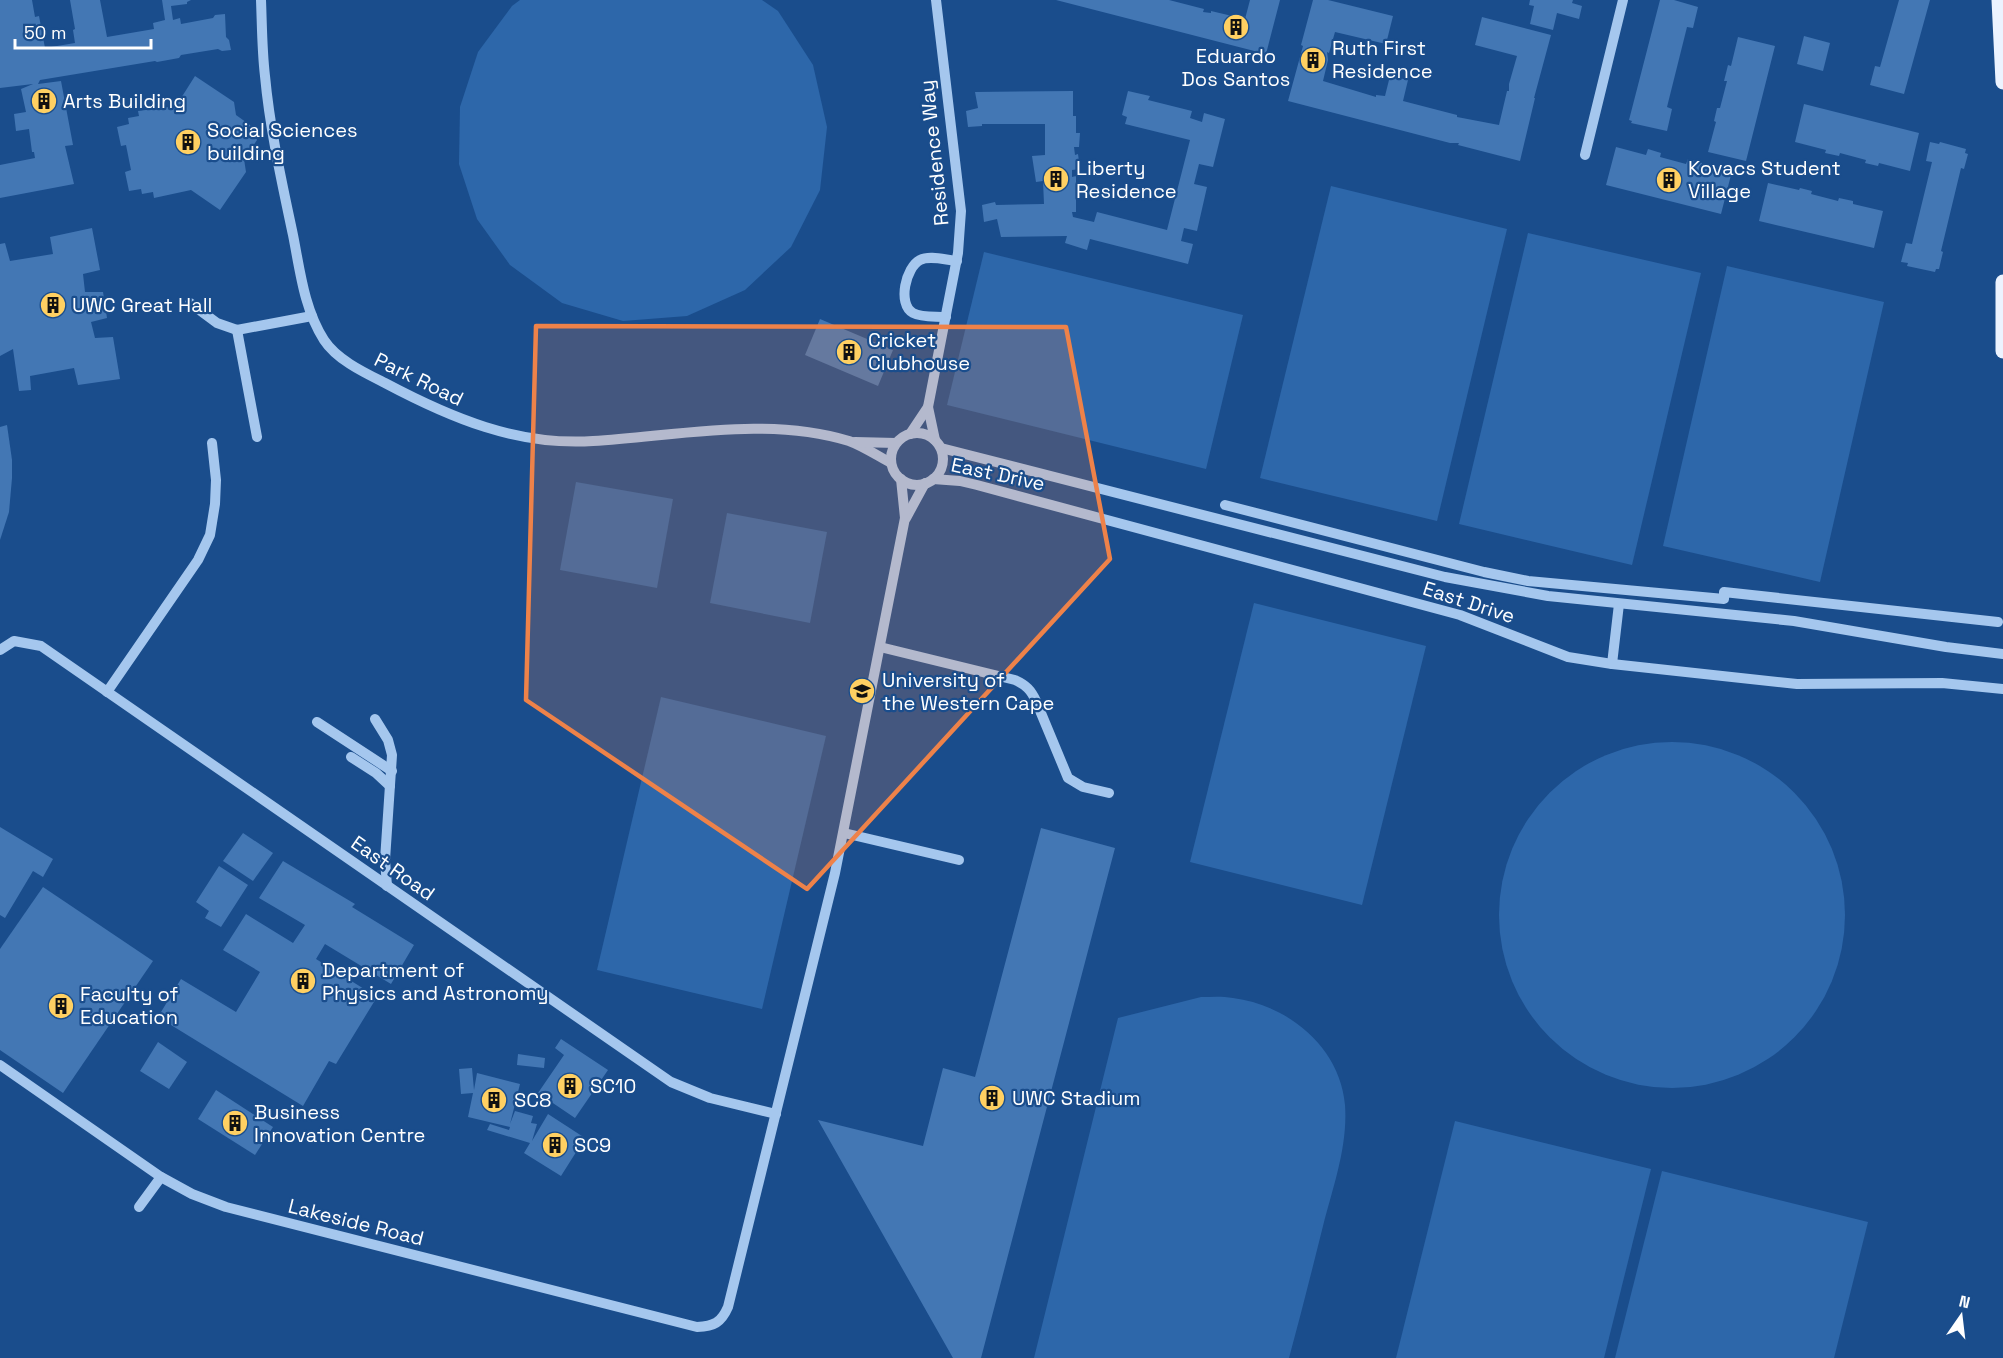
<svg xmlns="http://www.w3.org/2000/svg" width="2003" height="1358" font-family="'Space Grotesk',sans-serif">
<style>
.green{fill:#2d67aa}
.building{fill:#4377b4}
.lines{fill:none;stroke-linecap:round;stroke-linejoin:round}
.minor{stroke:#a5c7ee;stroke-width:10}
.major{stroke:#ecf3ff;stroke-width:15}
.marked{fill:#ee8249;fill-opacity:0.2;stroke:#ee8249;stroke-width:4.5;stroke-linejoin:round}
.labels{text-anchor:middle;stroke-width:4.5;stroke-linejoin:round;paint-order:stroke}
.poi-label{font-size:20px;fill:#fff;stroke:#1a4d8c;text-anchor:start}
.street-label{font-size:20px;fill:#fff;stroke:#1a4d8c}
</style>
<rect width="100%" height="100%" fill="#1a4d8c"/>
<g class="green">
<path d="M520,0H762L778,11L813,65L827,127L820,190L791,247L745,290L687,316L623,321L562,303L510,265L477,219L459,164L460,107L478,52L512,6Z"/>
<path d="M1331,186L1507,229L1437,521L1260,478Z"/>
<path d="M1528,233L1701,273L1632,565L1459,524Z"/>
<path d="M984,252L1243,315L1206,469L947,405Z"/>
<path d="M1727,266L1884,302L1820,582L1663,546Z"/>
<path d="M576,482L673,499L657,588L560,570Z"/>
<path d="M727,513L827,532L810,623L710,603Z"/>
<path d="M1254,603L1426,646L1362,905L1190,862Z"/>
<path d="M661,697L826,736L762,1009L597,970Z"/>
<circle cx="1672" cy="915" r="173"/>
<path d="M1201,997C1211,997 1222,996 1233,998C1288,1005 1340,1047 1345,1105C1348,1146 1333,1187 1323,1226C1312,1270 1301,1314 1289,1358H1034L1118,1018Z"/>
<path d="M1455,1121L1651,1169L1604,1358H1396Z"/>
<path d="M1662,1171L1868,1222L1834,1358H1615Z"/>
</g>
<g class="building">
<path d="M0,0H32L35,17L39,16L45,48L75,43L73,30L75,29L70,0H100L107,37L154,29L153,23L165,20L162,0H191L187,2V4L171,6L173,20L180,18L181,24L213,18L215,15L225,14L226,37L229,40L231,50L222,51L218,49L181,55L179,58L157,62L155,61L40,80L38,84L61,81L73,145L65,146L74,184L0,198V165L35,158L34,152H32L29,129L16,131L14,114L26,112L21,89L33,84L0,88Z"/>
<path d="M1056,0H1169L1204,9L1203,12L1211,13V11L1245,19L1250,0H1280L1266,54Z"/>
<path d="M1313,0H1328L1393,16L1386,44L1335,32L1329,53L1327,52L1328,60L1323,81L1376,97V95L1385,96L1390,76L1408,80L1403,101L1457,115V117L1499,125L1507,91H1509V84L1517,56L1475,45L1482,17L1551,35L1534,98H1535L1520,161L1458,145L1459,143H1450L1288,101L1303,46L1301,45Z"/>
<path d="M1530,0H1573L1572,3L1582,6L1579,19L1557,13L1553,30L1530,24L1534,6L1529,5Z"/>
<path d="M1660,0H1674L1698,7L1693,28L1687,27L1667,107L1672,109L1667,131L1631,123L1632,121L1629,120Z"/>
<path d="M1899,0H1930L1904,94L1870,85L1875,66L1880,67Z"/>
<path d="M1804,36L1830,43L1823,71L1797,64Z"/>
<path d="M1738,37L1775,46L1746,161L1708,152L1716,122L1714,121L1717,108H1720L1727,81H1724L1728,65L1731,66Z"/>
<path d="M195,76L234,102L236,115L250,125L257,140L244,159L246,172L220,210L191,190L154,198L153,192L142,194L141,189L129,191L125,172L131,170L126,145L121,146L117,127L129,124L128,118L139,116L138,111L176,106Z"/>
<path d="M1073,91V116H1076V133H1080L1079,147H1074L1075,155L1078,154L1080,169L1072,170V177L1076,176V212H1072L1073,217L1094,222L1097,212L1167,230L1190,140L1125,124L1127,117L1122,115L1128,91L1150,96L1148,100L1192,111L1190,118L1202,122L1204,113L1225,119L1213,167L1199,164L1194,184L1207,187L1197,231L1184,228L1181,241L1193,244L1188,264L1090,239L1087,250L1065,243L1067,236L1001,237L997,219L984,222L982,205L995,202L996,205L1044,204L1043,181L1036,182L1032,156L1045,155V124H982V126L968,127L966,111L978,108L975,92Z"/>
<path d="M1804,104L1919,133L1910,171L1879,163L1878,166L1865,163L1866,160L1840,153L1839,156L1825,153L1826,150L1795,142Z"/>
<path d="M1930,142L1939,144L1940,142L1966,149L1965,153L1968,154L1964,169L1961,168L1941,251L1943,252L1939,269H1936L1935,272L1907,266L1908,263L1901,262L1906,243L1912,244L1932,162L1926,161Z"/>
<path d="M1616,147L1646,155L1648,149L1661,153L1660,157L1686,164L1688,159L1702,163L1701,167L1731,175L1721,214L1606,185Z"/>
<path d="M1768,183L1799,190L1800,188L1812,191L1811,194L1838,201L1839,198L1853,201V204L1883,211L1874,248L1759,221Z"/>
<path d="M92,228L100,270L83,274L85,292H103L107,318L91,322L95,338L113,337L120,379L78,385L74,368L30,376L31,390L19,391L13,349L0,356V244L5,243L10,261L53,254L50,237Z"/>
<path d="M820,319L893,350L878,386L805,355Z"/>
<path d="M7,425L12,460V478L9,512L0,540V427Z"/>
<path d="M0,827L53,859L43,877L33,871L5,918L0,915Z"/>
<path d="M1041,828L1115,848L981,1358H953L818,1120L923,1146L943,1068L975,1077Z"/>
<path d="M243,833L273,853L253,881L223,861Z"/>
<path d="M283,861L355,904L352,907L414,945L391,984L325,944L316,959L377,997L336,1064L329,1061L303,1106L158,1017L181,979L236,1012L260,972L223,950L246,914L293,943L305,925L259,898Z"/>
<path d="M219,866L248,885L221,927L205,918L209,911L196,902Z"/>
<path d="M43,887L153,961L63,1093L0,1050V949Z"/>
<path d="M561,1039L608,1070L575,1118L538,1093L564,1055L555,1048Z"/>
<path d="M158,1042L187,1062L169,1089L140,1071Z"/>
<path d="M518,1054L545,1058L544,1068L517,1065Z"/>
<path d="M472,1068L474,1090L477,1073L520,1084L510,1124L515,1111L533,1116L531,1123L537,1124L532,1141L548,1114L585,1138L561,1176L524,1153L530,1143L487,1130L490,1124L509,1130L510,1127L468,1117L473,1093L461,1094L459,1069Z"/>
<path d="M216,1090L273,1127L255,1155L198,1119Z"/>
</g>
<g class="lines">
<g class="minor">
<path d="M261,0C262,25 262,51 265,76C270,130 282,183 293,235C300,270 304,309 324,340C337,360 365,373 385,383C451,418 517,446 593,441C677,436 767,416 849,441C863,446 878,456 891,463"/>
<path d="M1585,155L1623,0"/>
<path d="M190,303L217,323L237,330L312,316"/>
<path d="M946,317C936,316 922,318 913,313C897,304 906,267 920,260C930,255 945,260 957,261"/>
<path d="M237,330L257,437"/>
<path d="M928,407L935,440"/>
<circle cx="917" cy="459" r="26"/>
<path d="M910,434L928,407L958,253L961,211L936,0"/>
<path d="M855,442L896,443"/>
<path d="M941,448L1445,577L1548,596L1794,621L1946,647L2003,654"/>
<path d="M933,479L960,481L977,485L1460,615L1568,657L1612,664L1797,684L1942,683L2003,689"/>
<path d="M1225,505L1484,572L1528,581L1724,599V592L1998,622"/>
<path d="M906,518L925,483"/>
<path d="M880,647L1015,680C1026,685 1031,690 1036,701L1068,778L1083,787L1109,793"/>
<path d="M0,650L14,641L41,646L671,1082L710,1098L776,1114"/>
<path d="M1612,664L1619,604"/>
<path d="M107,692L198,560L210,535L215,504L216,480L212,443"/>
<path d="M375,719L388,740L392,755L385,860L387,886"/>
<path d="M317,722L392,771"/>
<path d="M351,757L376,773L390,786"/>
<path d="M844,833L959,860"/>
<path d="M0,1065L161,1177L192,1194L226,1207L697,1327C714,1326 721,1323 728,1307L835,873L905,518L901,479"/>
<path d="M139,1207L161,1177"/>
</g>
<g class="major">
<path d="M1999,0L2003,82"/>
<path d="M2003,282V351"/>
</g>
</g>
<path class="marked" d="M536,326L1066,327L1110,559L807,889L526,700Z"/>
<defs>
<g id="building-disc" transform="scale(1.35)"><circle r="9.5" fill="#ffd062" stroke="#1a4d8c"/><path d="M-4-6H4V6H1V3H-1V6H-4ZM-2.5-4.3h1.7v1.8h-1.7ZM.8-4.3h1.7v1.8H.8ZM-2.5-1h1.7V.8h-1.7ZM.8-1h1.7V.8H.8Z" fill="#111"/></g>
<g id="university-disc" transform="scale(1.35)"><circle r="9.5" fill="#ffd062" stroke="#1a4d8c"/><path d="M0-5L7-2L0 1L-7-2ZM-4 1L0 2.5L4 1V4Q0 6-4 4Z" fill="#111"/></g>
</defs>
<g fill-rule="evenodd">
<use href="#building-disc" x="1236" y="27"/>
<use href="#building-disc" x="1313" y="60"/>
<use href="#building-disc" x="44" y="101"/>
<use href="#building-disc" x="188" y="142"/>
<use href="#building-disc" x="1056" y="179"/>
<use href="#building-disc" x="1669" y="180"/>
<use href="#building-disc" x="53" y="305"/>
<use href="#building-disc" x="849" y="352"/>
<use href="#university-disc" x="862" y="691"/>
<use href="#building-disc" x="303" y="981"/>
<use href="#building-disc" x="61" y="1006"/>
<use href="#building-disc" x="570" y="1086"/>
<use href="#building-disc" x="992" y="1098"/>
<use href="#building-disc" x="494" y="1100"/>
<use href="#building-disc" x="235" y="1123"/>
<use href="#building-disc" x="555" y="1145"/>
</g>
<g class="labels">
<g class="poi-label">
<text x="1332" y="55">Ruth First<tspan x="1332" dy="23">Residence</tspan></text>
<text x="1236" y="63" text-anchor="middle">Eduardo<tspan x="1236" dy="23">Dos Santos</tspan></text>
<text x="63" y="108">Arts Building</text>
<text x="207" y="137">Social Sciences<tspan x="207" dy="23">building</tspan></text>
<text x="1076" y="175">Liberty<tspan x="1076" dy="23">Residence</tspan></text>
<text x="1688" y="175">Kovacs Student<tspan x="1688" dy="23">Village</tspan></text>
<text x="72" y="312">UWC Great Hall</text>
<text x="868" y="347">Cricket<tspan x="868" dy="23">Clubhouse</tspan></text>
<text x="882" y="687">University of<tspan x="882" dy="23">the Western Cape</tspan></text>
<text x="322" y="977">Department of<tspan x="322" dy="23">Physics and Astronomy</tspan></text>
<text x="80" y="1001">Faculty of<tspan x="80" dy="23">Education</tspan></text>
<text x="590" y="1093">SC10</text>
<text x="1012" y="1105">UWC Stadium</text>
<text x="514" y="1107">SC8</text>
<text x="254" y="1119">Business<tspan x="254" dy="23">Innovation Centre</tspan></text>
<text x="574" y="1152">SC9</text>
</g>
<g class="street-label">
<text transform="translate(934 153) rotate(-96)" y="7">Residence Way</text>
<text transform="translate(419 379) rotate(26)" y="7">Park Road</text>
<text transform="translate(998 474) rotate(12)" y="7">East Drive</text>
<text transform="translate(1469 602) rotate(18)" y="7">East Drive</text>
<text transform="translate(393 868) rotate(35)" y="7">East Road</text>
<text transform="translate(356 1222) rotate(14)" y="7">Lakeside Road</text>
</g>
</g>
<g transform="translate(1961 1316) rotate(14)" stroke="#1a4d8c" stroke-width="4.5" paint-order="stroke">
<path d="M0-4.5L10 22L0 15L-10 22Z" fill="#ffffff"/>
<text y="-9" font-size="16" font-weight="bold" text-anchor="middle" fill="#ffffff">N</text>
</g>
<path d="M15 39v9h136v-9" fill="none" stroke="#ffffff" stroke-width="3"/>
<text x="24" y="39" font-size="18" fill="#ffffff" stroke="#1a4d8c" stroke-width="4.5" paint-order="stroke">50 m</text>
</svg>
